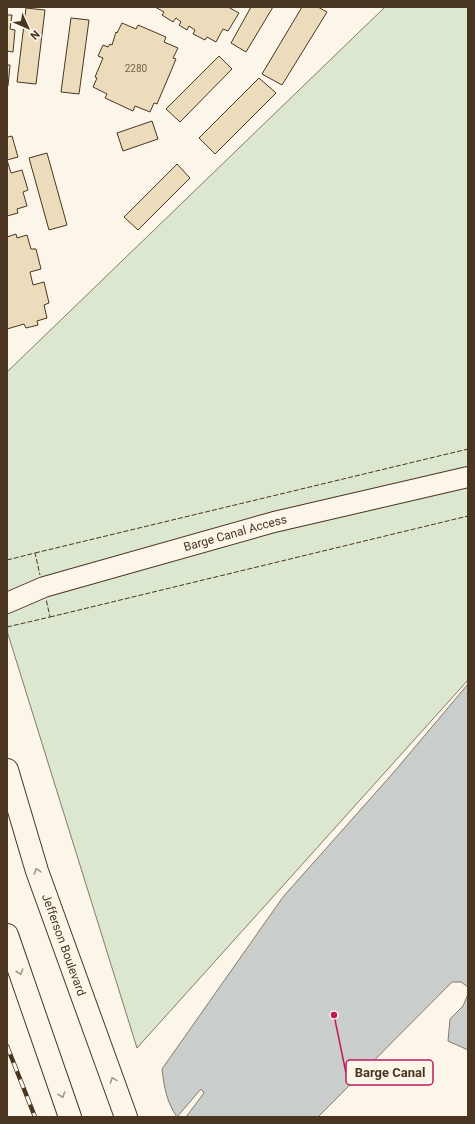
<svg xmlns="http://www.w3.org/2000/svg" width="475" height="1124" font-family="Roboto,sans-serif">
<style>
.green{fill:#dce7d0;stroke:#887966}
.water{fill:#c9cecd;stroke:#887966}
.building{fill:#ecdcbc;stroke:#4a3520}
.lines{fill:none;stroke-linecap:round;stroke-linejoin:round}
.minor-casing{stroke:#4a3520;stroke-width:22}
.primary-casing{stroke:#4a3520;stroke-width:24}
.minor{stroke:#fbf6e9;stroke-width:20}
.primary{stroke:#fbf6e9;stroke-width:22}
.rail-casing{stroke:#4a3520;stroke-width:4.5}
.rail{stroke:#fbf6e9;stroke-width:3;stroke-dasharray:9;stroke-linecap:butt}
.fence{stroke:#4a3520;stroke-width:1;stroke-dasharray:5 2;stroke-linecap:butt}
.oneway{stroke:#a29684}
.labels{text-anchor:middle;stroke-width:3;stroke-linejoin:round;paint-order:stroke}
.number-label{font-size:10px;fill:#725f47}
.street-label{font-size:12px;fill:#4a3520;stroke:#fbf6e9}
.leader{fill:none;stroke:#c2185b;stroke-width:1.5}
.callout-dot{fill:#c2185b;stroke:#fbf6e9;stroke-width:1.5}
.callout{fill:#fbf6e9;stroke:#c2185b;stroke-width:1.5}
.callout-label{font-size:13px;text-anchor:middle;font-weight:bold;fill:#4a3520}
</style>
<rect width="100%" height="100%" fill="#fbf6e9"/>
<path class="green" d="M385,7H468V680L137,1048L7,631V372Z"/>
<g class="water">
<path d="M468,684V987L461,982H452L318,1117H186L204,1093L201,1089L177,1117C167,1103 164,1087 162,1069L283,897L394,772Z"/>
<path d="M468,994V1050L448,1041L450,1019L463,1006Z"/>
</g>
<g class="building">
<path d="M155,7H228L239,13L228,31L223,29L216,42L207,37L205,40L193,34L195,30L189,26L187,30L179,25L181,22L176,18L173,22L162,15L164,12Z"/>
<path d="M251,7H273L246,52L231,43Z"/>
<path d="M302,7H318L327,12L282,85L262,74Z"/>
<path d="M26,8L45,10L36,84L17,82Z"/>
<path d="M7,15H12L10,29L15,30L13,52L7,51Z"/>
<path d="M71,18L89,20L79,94L61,92Z"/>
<path d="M122,23L136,29L138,25L166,37L164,42L178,48L173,58L176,59L171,71L157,104L154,103L150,112L135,106L133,111L105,98L107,94L93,87L97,78L95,77L103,58L98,56L103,45L108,47L110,44L112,45L116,32L117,33Z"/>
<path d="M219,56L232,69L180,122L166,109Z"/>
<path d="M7,65H10L8,86H7Z"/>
<path d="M259,78L276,93L215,154L199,138Z"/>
<path d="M152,121L158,139L123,151L117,133Z"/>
<path d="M7,136L8,137L12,136L18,157L7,160Z"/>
<path d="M47,153L67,225L49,230L29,158Z"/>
<path d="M7,160L11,173L22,170L28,190L23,192L27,206L17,209L18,213L7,216Z"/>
<path d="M177,164L190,178L138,230L124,217Z"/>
<path d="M16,234L17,238L27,235L31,249H36L41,269L30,272L33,285L44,282L49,303L44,305L47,318L37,321L38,325L26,328L24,324L7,329V237Z"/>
</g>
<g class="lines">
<g class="minor-casing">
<g id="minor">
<path id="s1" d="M7,603L44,587L274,522L468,477"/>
</g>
</g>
<g class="primary-casing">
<g id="primary">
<path id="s2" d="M7,770L37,871L126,1117"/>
<path d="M7,935L70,1117"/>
</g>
</g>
<use href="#minor" class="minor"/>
<use href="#primary" class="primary"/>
<g class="rail-casing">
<path id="rail" d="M7,1046L35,1117"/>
</g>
<use href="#rail" class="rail"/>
<g class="fence">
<path d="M35,553L468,449"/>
<path d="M7,560L35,553L40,575"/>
<path d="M50,617L468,516"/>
<path d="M7,627L50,617L46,599"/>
</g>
</g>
<defs><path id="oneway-chevron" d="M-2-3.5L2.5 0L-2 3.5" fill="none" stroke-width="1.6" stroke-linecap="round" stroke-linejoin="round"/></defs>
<g class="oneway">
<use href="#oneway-chevron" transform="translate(37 871) rotate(-108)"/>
<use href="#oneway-chevron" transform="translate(20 972) rotate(71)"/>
<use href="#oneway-chevron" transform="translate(113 1080) rotate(-110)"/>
<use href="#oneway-chevron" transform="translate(62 1095) rotate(71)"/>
</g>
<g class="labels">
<g class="number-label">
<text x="136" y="72">2280</text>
</g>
<g class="street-label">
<text dy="4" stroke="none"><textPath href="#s1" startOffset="239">Barge Canal Access</textPath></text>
<text dy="4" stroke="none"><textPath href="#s2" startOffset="184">Jefferson Boulevard</textPath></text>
</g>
</g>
<path class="leader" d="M334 1015L346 1073"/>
<circle class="callout-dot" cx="334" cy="1015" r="4"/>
<rect class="callout" x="346" y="1060" width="87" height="25" rx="4"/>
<g class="callout-label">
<text x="390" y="1077">Barge Canal</text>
</g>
<rect width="475" height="1124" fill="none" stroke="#4a3520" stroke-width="16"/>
<g transform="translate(28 28) rotate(135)" stroke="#fbf6e9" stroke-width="3" paint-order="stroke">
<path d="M0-3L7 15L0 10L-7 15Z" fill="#4a3520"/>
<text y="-6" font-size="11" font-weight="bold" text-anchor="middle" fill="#4a3520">N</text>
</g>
</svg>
